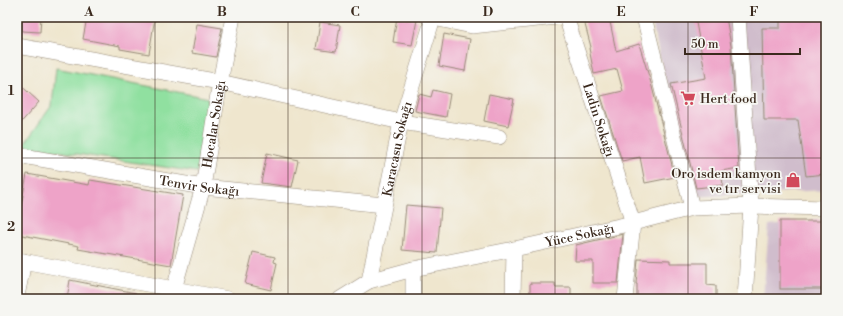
<svg xmlns="http://www.w3.org/2000/svg" width="843" height="316" font-family="'Libre Bodoni',serif">
<style>
.industrial{fill:#d0bdcc}
.green{fill:#90e0a0;stroke:#66855f}
.building{fill:#eea3c8}
.lines{fill:none;stroke-linecap:round;stroke-linejoin:round}
.minor-casing{stroke:#958876;stroke-width:16}
.minor{stroke:#fff;stroke-width:15}
.grid{fill:none;stroke:#3b2a1e;stroke-width:1;stroke-opacity:0.55}
.labels{text-anchor:middle;stroke-width:3.5;stroke-linejoin:round;paint-order:stroke}
.poi-label{font-size:13px;fill:#3b2a1e;stroke:#f6f6f2;text-anchor:start}
.street-label{font-size:13px;fill:#3b2a1e;stroke:#f6f6f2}
.neatline{fill:none;stroke:#3b2a1e;stroke-width:1.5}
.grid-label{font-size:13px;text-anchor:middle;font-weight:bold;fill:#3b2a1e}
</style>
<rect width="100%" height="100%" fill="#f6f6f2"/>
<filter id="ink" filterUnits="userSpaceOnUse"><feTurbulence type="fractalNoise" baseFrequency=".025" numOctaves="2"/><feDisplacementMap in="SourceGraphic" scale="8" xChannelSelector="R" yChannelSelector="G"/><feConvolveMatrix kernelMatrix="1 2 1 2 8 2 1 2 1" color-interpolation-filters="sRGB"/></filter>
<filter id="wash" filterUnits="userSpaceOnUse"><feTurbulence type="fractalNoise" baseFrequency=".012" numOctaves="4" result="noise"/><feDisplacementMap in="SourceGraphic" scale="16" xChannelSelector="R" yChannelSelector="G"/><feGaussianBlur stdDeviation="0.9" result="paint"/><feColorMatrix in="noise" values="0 0 0 0 0 0 0 0 0 0 0 0 0 0 0 0 0 1.4 0 .05"/><feComposite in="paint" operator="in"/></filter>
<g filter="url(#wash)">
<rect width="100%" height="100%" fill="#efe6ce"/>
<g class="industrial">
<path d="M651,17H826V190L691,197Z"/>
<path d="M826,219V299H763L769,225Z"/>
</g>
<path class="green" d="M56,68L208,98L197,172L23,146L52,105Z"/>
<g id="blocks">
<g class="building">
<path d="M22,17H41L40,32L22,31Z"/>
<path d="M87,17H155L149,54L120,49V46L83,39Z"/>
<path d="M397,17L417,20L412,45L393,42Z"/>
<path d="M583,17H609L616,51L639,44L651,83L675,177L645,183L640,157L622,161L601,96L623,91L617,69L594,74L589,48L591,47Z"/>
<path d="M695,17H726L731,46L739,168L721,171L723,185L696,188L671,84L706,78Z"/>
<path d="M780,17H826V174L806,176L798,120H764L762,28H780Z"/>
<path d="M320,22L340,25L336,52L316,49Z"/>
<path d="M197,24L222,28L216,57L192,53Z"/>
<path d="M444,34L470,39L465,71L439,66Z"/>
<path d="M17,82L39,102L17,127Z"/>
<path d="M433,90L450,94L446,117L415,111L419,94L431,97Z"/>
<path d="M489,94L514,99L508,126L484,121Z"/>
<path d="M267,153L298,160L292,187L261,183Z"/>
<path d="M27,174L89,185L90,180L183,195L171,265L78,249L79,246L17,234V217H19Z"/>
<path d="M406,205L441,208L437,253L402,250Z"/>
<rect x="780" y="221" width="46" height="68"/>
<path d="M623,234L618,283H593V261H575L576,245Z"/>
<path d="M253,252L275,257L274,262L277,263L271,290L245,284Z"/>
<path d="M638,259L670,260V263H707V285L716,286V299L637,298V284H636Z"/>
<path d="M70,280L136,293L135,299H67Z"/>
<path d="M530,283H555V287H571V299H530Z"/>
</g>
</g>
</g>
<g filter="url(#ink)">
<use href="#blocks" fill-opacity="0" stroke="#958876" stroke-width="1"/>
<g class="lines">
<g class="minor-casing">
<g id="minor">
<path d="M428,17L472,26L557,17"/>
<path id="s1" d="M566,17L633,223L625,299"/>
<path d="M644,17L692,208"/>
<path d="M738,17L751,206L745,299"/>
<path d="M17,46L220,82L401,122L499,137"/>
<path id="s2" d="M17,155L203,187L384,205"/>
<path d="M17,260L228,299"/>
<path id="s3" d="M369,281L401,122L433,18"/>
<path d="M17,296L24,261"/>
<path id="s4" d="M173,299L174,289L203,187L220,82L233,17"/>
<path id="s5" d="M340,299L369,281L413,269L514,249L633,223L692,208L751,206L826,208"/>
<path d="M413,299V269"/>
<path d="M513,299L514,249"/>
</g>
</g>
<use href="#minor" class="minor"/>
</g>
</g>
<path class="grid" d="M155,17V299M288,17V299M422,17V299M555,17V299M688,17V299M17,158H826"/>
<defs>
<g id="supermarket-bare" transform="scale(1.2)"><path d="M-6-5.5h2.5l.6 2H6L4.5 2H-2.5L-4.4-4H-6ZM-1.5 3.2a1.3 1.3 0 1 0 .1 0ZM3 3.2a1.3 1.3 0 1 0 .1 0Z" fill="#d1495b" stroke="#f6f6f2" stroke-width="2.5" paint-order="stroke"/></g>
<g id="shop-bare" transform="scale(1.2)"><path d="M-5-2.5h2.3a2.7 3.5 0 0 1 5.4 0H5L5.5 6h-11ZM-1.5-2.5h3a1.5 2.3 0 0 0-3 0Z" fill="#d1495b" stroke="#f6f6f2" stroke-width="2.5" paint-order="stroke"/></g>
</defs>
<g fill-rule="evenodd">
<use href="#supermarket-bare" x="688" y="98"/>
<use href="#shop-bare" x="793" y="180"/>
</g>
<g class="labels">
<g class="poi-label">
<text x="700" y="103">Hert food</text>
<text x="781" y="178" text-anchor="end">Oro isdem kamyon<tspan x="781" dy="15">ve tır servisi</tspan></text>
</g>
<g class="street-label">
<text dy="5" stroke="none"><textPath href="#s1" startOffset="108">Ladin Sokağı</textPath></text>
<text dy="5" stroke="none"><textPath href="#s4" startOffset="180">Hocalar Sokağı</textPath></text>
<text dy="5" stroke="none"><textPath href="#s3" startOffset="135">Karacasu Sokağı</textPath></text>
<text dy="5" stroke="none"><textPath href="#s2" startOffset="185">Tenvir Sokağı</textPath></text>
<text dy="5" stroke="none"><textPath href="#s5" startOffset="250">Yüce Sokağı</textPath></text>
</g>
</g>
<rect width="843" height="316" fill="none" stroke="#f6f6f2" stroke-width="44"/>
<path d="M685 48v6h115v-6" fill="none" stroke="#3b2a1e" stroke-width="2"/>
<text x="691" y="48" font-size="12" fill="#3b2a1e" stroke="#f6f6f2" stroke-width="3" paint-order="stroke">50 m</text>
<rect x="22" y="22" width="799" height="272" class="neatline"/>
<g class="grid-label">
<text x="89" y="16">A</text>
<text x="222" y="16">B</text>
<text x="355" y="16">C</text>
<text x="488" y="16">D</text>
<text x="621" y="16">E</text>
<text x="754" y="16">F</text>
<text x="11" y="95">1</text>
<text x="11" y="231">2</text>
</g>
</svg>
